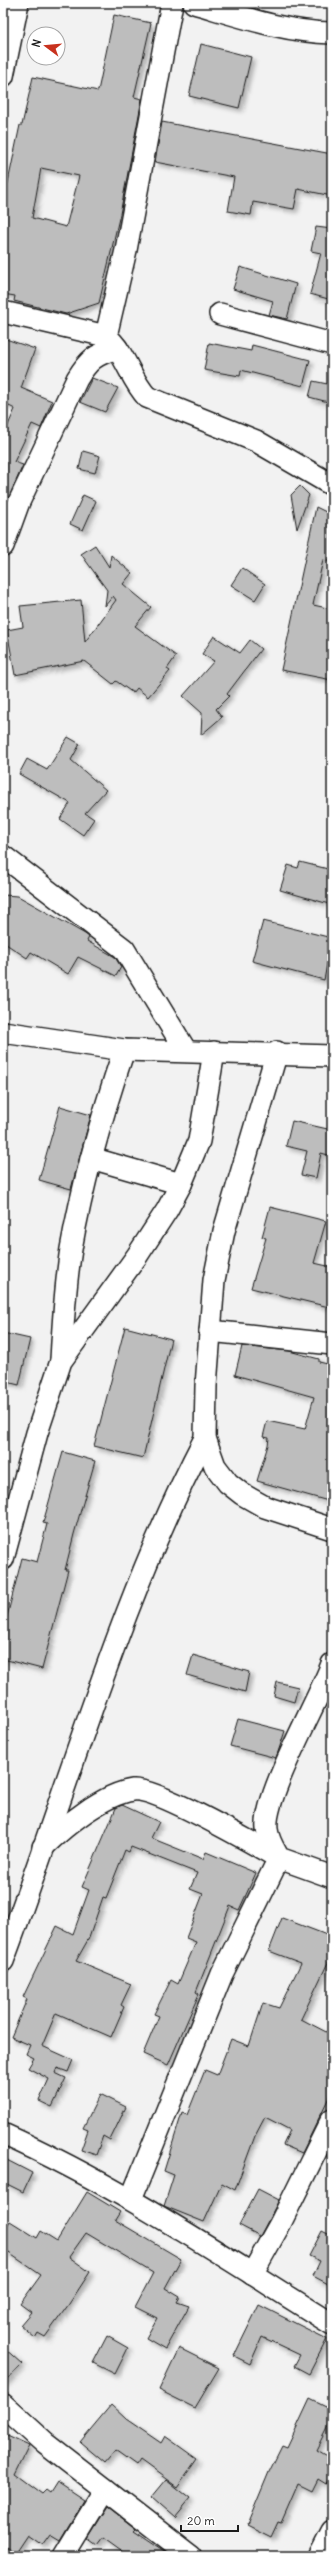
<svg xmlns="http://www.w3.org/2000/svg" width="335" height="2559" font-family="Delius,sans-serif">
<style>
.building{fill:#bdbdbd;stroke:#1c1c1c;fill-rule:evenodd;filter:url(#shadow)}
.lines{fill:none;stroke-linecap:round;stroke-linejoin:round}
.minor-casing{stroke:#1c1c1c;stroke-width:24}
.major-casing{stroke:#1c1c1c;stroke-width:25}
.minor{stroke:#fff;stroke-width:21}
.major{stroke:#fff;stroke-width:22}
</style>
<defs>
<filter id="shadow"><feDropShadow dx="3.5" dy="3.5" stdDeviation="2" flood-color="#0004"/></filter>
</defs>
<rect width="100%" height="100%" fill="#f2f2f2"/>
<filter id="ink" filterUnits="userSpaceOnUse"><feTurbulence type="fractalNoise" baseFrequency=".025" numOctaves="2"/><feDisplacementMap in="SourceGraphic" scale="8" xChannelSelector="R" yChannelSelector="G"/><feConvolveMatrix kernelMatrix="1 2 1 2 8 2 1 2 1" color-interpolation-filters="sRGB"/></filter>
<g filter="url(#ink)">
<g class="building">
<path d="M114,15L151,23L134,97L142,99L120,214L99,303L66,314L14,301L15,296L3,294V206L20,125H22L33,77L98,91ZM41,168L79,176L66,227L32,218Z"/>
<path d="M201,44L251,57L239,108L189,96Z"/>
<path d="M162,122L332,154V196L298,189L294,209L253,202L251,215L228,211L234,177L155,162Z"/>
<path d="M316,227L332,229V300L310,294L321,253L311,251Z"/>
<path d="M240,267L296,284L287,319L269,315L273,301L233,289Z"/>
<path d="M3,338L35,349L21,388L52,401L41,428L32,424L14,462L23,465L3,511V437L15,409L3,403Z"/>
<path d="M209,343L251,351L252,345L310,360L303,386L241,370L240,376L204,370Z"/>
<path d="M92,378L118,388L105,412L80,402Z"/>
<path d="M313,381L332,385V403L309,397Z"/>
<path d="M83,451L100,456L95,473L79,469Z"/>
<path d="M300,486L309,495L297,529L291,495Z"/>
<path d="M83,495L96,501L83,530L70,524Z"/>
<path d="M316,507L332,515V562L323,560L313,605L332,609V680L281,670Z"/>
<path d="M95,545L109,567L111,555L132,573L123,584L151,607L135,626L176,656L167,669L170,671L148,697L137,688L133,693L116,681L113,684L84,661L15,675L7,630L23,627L20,606L81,600L85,642L116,600L113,596L105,606L107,590L81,554Z"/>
<path d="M242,568L265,584L255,600L231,585Z"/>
<path d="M214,636L240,653L250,640L261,649L227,694L229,696L216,709L222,717L201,735L202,713L183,696L214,661L202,654Z"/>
<path d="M68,737L80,744L71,760L106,790L85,813L94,819L83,835L60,819L70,803L19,774L27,759L47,770Z"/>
<path d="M300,862L332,870V892L329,904L280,890L288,865L298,868Z"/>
<path d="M3,895L18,896L85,934L89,937L87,941L115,957L121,967L116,976L78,957L68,974L31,952L27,958L3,942Z"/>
<path d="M263,921L332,938L324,980L252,961Z"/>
<path d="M60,1106L91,1115L71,1189L39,1180Z"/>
<path d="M292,1121L332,1130V1156L321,1153L316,1178L301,1175L307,1151L286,1146Z"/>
<path d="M270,1207L326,1221L314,1263L332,1267V1295L329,1307L251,1288L266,1238L262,1237Z"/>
<path d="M125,1327L171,1339L143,1458L94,1446Z"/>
<path d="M3,1333L30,1339L19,1385L3,1381Z"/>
<path d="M242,1346L289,1351L319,1359V1362L332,1365V1502L257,1481L268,1445L269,1438L263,1437L267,1421L305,1429L314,1397L235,1375Z"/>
<path d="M63,1452L95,1461L74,1534L65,1570H68L42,1669L3,1659V1632L22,1558L37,1562L47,1524L43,1523Z"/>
<path d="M193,1655L249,1672L245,1692L187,1675Z"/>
<path d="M277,1682L298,1687L294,1702L274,1696Z"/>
<path d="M238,1719L285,1731L276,1758L230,1746Z"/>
<path d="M122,1805L159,1822L151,1838L203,1859L206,1852L256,1873L239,1910L230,1906L196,1992L199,1994L168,2065L143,2054L159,2016L154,2014L171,1980L178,1984L196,1942L186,1938L203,1894L190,1889L197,1873L131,1847L129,1852L125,1850L106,1898L103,1897L89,1938L76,1961L131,1984L121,2005L124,2007L111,2037L56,2013L42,2046L73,2060L68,2072L57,2068L55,2073L66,2078L52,2107L39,2101L49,2079L28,2068L34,2058L26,2054L30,2045L11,2037L27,1999L23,1997L57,1926L73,1934L89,1890L82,1887L116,1808Z"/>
<path d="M282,1918L332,1937V1954L301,2019L332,2035V2091L302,2153L283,2145L290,2130L265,2117L255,2136L235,2190L222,2183L204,2222L164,2206L174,2175L164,2171L182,2113L187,2115L205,2070L217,2075L231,2039L249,2046L263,2003L279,2008L301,1963L269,1951Z"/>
<path d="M100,2094L126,2107L110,2140L103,2136L96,2155L81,2150L88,2130L83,2128Z"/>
<path d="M3,2158L32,2173L23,2192L3,2182Z"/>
<path d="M258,2189L279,2200L260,2236L239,2225Z"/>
<path d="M87,2192L120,2212L115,2220L181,2259L165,2288L180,2297L177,2302L189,2306L165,2349L146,2338L157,2318L135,2307L153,2273L86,2233L69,2257L90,2272L69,2304L45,2337L38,2333L35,2338L20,2325L31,2312L20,2304L41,2275L3,2249V2232L10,2221L37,2238L41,2231L57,2241Z"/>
<path d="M322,2231L332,2236V2286L313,2276L320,2261L309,2256Z"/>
<path d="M259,2305L327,2339L309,2374L294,2366L300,2355L262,2337L250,2364L234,2356Z"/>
<path d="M107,2336L128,2348L115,2374L93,2363Z"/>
<path d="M3,2347L22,2364L3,2384Z"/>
<path d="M179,2348L219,2368L195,2408L159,2390Z"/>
<path d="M310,2399L332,2410V2418L316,2450L330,2458L326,2466L332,2469V2472L326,2484L318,2479L312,2491L298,2484L281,2523L278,2522L271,2537L247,2525L269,2472L282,2446L287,2448Z"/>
<path d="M111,2405L126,2419L161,2443L165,2436L197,2459L177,2487L140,2460L136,2466L115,2451L105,2463L80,2442Z"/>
<path d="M3,2434L29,2446L15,2474L42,2494L46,2490L50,2493L57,2482L84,2500L60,2540L50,2534L42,2545L28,2535L16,2553L3,2544Z"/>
<path d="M166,2480L190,2499L175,2517L152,2497Z"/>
<path d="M108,2507L136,2529L134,2531L171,2556H129L104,2538L98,2546L88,2539Z"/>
</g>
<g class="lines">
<g class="minor-casing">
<g id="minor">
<path d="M194,3C239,16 284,32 332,33"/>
<path d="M3,76L18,3"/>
<path d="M3,312L106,336C125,352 130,379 147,397L256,441L332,485"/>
<path d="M220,314L332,344"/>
<path d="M106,336L126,250L172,3"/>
<path d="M3,546L19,502L77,379C89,359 95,355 117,348"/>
<path d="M3,856L124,949L186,1051"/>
<path d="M3,1032L124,1050L332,1056"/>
<path d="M277,1052L224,1231L214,1280L206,1386L205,1438L215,1466L228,1483L242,1494L265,1507L332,1529"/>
<path d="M91,1158L181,1184"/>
<path d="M210,1331L332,1344"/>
<path d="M61,1360C63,1323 65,1286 71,1249C83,1181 102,1115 124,1050"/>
<path d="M3,1559L37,1433L61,1361L137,1256L167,1210L181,1184L199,1141L214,1052"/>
<path d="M332,1664C318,1702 263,1796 267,1829C268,1840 274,1849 279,1858L332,1877"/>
<path d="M43,1847C64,1827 103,1794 133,1790C155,1787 254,1844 279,1858L222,1974L131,2199"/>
<path d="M3,1961C69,1786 118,1604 205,1438"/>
<path d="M3,2134C119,2186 224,2257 332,2324"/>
<path d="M252,2274L280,2224L332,2119"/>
<path d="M64,2556L105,2489"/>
<path d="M319,2556L332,2531"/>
</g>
</g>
<g class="major-casing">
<path id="major" d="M3,2405L45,2443L191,2556"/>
</g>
<use href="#minor" class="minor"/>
<use href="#major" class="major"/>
</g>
</g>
<rect width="335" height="2559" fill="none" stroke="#fff" stroke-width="16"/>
<rect x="8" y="8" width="319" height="2543" fill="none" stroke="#1c1c1c" stroke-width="1.5" filter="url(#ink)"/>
<g transform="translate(46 46) rotate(286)"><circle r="19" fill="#ffffff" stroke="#a4a4a4"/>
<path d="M0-3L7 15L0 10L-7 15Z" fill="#c8321e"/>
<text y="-6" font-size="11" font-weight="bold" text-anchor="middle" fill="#1c1c1c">N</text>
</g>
<path d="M181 2525v6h57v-6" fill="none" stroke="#1c1c1c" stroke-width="2"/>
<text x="187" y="2525" font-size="12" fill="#1c1c1c" stroke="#ffffff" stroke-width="3" paint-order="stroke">20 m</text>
</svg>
